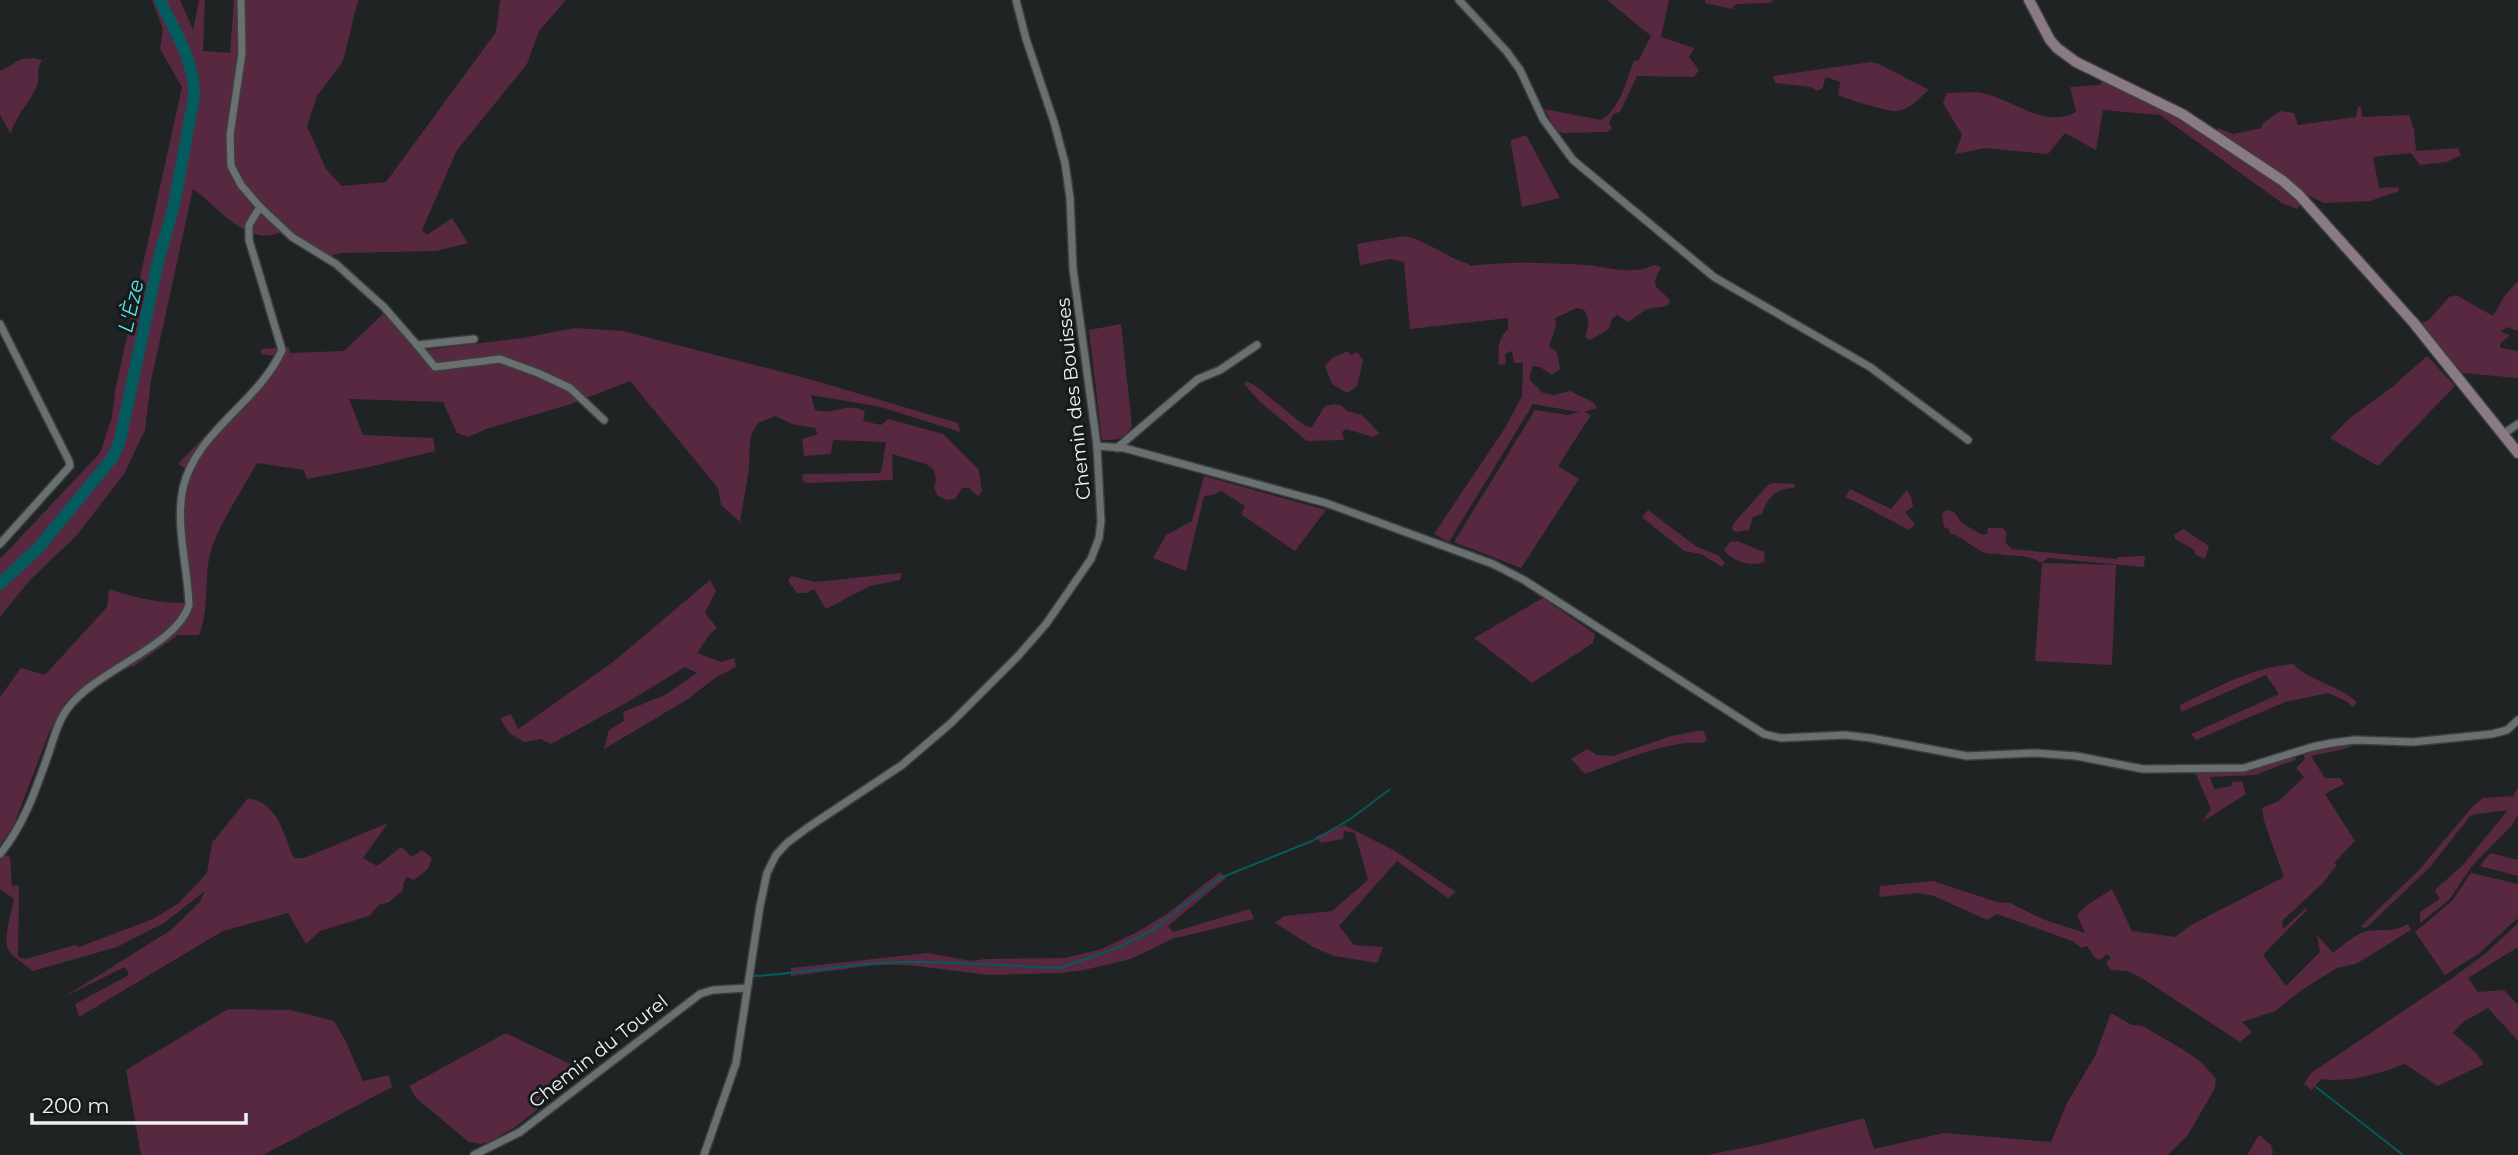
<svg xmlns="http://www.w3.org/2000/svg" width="2518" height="1155" font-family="Montserrat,sans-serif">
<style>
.green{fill:#582841}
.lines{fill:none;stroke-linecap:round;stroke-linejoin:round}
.stream{stroke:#035b5d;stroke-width:2}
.river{stroke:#035b5d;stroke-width:12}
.street-casing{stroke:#3c3f3f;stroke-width:10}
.secondary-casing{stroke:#3c3f3f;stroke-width:13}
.street{stroke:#6a6f6f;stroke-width:7}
.secondary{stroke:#8a7a83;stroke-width:10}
.labels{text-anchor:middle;stroke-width:6;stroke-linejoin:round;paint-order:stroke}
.street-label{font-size:19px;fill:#eff2f2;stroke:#161a1a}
.water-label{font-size:21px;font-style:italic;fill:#58e5e8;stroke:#161a1a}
</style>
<rect width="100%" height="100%" fill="#1f2323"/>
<g class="green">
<path d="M152,0H180L193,30L199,0H205L203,51L230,53L234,0H358L343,61L317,96L307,126L326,169L342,186L386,182L496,32L500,0H566L539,31L527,64L457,150L422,230L427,235L452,218L468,243L436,251L341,253L329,256L287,229C250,252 220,208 193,189L151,381L145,430L124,474L77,535L29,581L0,617V559L100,453L112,417L115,391L182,87L160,49L163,29Z"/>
<path d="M1607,0H1669L1661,37L1694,48L1689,57L1699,70L1694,77L1637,76L1620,112L1613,114L1609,123L1612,129L1606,132L1563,133L1557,131L1544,109L1601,120C1619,111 1627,79 1634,61L1639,60L1651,36Z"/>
<path d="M1705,0H1774L1769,3L1736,4L1732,9L1705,3Z"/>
<path d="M34,58L42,60C35,73 40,73 38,82C33,100 15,115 11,134L0,115V71L22,59Z"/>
<path d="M1871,62L1879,64L1929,90C1920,97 1910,110 1897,111C1884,111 1851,100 1838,95L1840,82L1826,77L1822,89L1817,91L1811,87L1775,83L1773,76Z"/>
<path d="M2103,80L2188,122L2265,173L2302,202L2297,209L2282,203L2160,115L2103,110L2096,150L2065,133L2048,154L1985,148L1955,154L1962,135L1943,103L1947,93C1959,93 1975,91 1986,94C2015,101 2046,129 2076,112L2070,87L2100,85Z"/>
<path d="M2361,106L2362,117L2409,115L2414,129L2416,151L2458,148L2461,155L2447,162L2420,165L2411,153L2373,157L2379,188L2398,187L2399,191L2370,201L2324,203L2305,194L2281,173L2217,132L2218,128L2233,134L2262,128V124L2280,111L2294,113L2298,125L2356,117L2358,107Z"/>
<path d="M1526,135L1560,198L1522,207L1511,144V140Z"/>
<path d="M1404,236C1420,239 1436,249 1451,257C1458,261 1464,261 1471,266C1509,261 1547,263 1585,265C1609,267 1633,276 1654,265L1661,267C1649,291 1657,283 1670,301L1667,306L1647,309L1628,322L1617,315L1612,319L1609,329L1590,340L1585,337C1588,327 1591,320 1584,310L1577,308L1555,318L1556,326L1549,346L1557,352L1560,369L1552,375L1540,367L1533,366L1529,379L1543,393L1554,395L1570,391L1593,402L1597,408L1584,412L1591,415L1558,466L1579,479L1521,568L1454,542L1535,410L1568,415L1579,412L1533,404L1449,542L1434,534L1505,428L1522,396L1523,363H1514L1512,351L1505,354L1506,364L1499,365C1498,350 1497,340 1508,329V318L1410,329L1404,262L1390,259L1360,265L1357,244Z"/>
<path d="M2518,281V331L2506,327L2501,332L2510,335L2500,344L2501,348L2518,351V378L2461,373L2419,324L2429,320L2449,297L2456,295L2493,316L2505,295Z"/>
<path d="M384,313L408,340L425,350L522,338L575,328L623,331L809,379L958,423L960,432L881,407L811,395L815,410C835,416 850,400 865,412L863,421L881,425L888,419L943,434L979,470L982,492L978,496L969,488H962L955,499L947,500L938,496L934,488L936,480L934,470L926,464L892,454L893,480L806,483L802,480L803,474L881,473L886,442L833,440L831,454L804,456L802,439L818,434L815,428L792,424L775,416L758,423L752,433L750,440L749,469L740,522L721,505L718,488L630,381L571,404L486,429L469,437L457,433L443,402L349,399L363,435L433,438L435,451L369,467L307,479L304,470L257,463C243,489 224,516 213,544C202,573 211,608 199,635H178L134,666L97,676L69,698L51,728L13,827L0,845V697L21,668L45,675L107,607L109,589C137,598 163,605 192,602C189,564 175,508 192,473L178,464L271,367L276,356L261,354V349L289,347L290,353L344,351Z"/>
<path d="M1121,324L1132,426C1123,440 1118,440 1102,440L1089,330Z"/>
<path d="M1348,351L1351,355L1357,352L1363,360L1357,386L1347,393L1332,384L1325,366L1332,358Z"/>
<path d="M2427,356L2455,386L2378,466L2330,438L2351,417L2391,388Z"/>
<path d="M1246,381L1256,386L1305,426L1312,427L1325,406C1335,403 1341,403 1347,411L1362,415L1380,434L1373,437L1346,429L1342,432L1344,440L1307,441L1260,402L1244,384Z"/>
<path d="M1204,476L1326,510L1295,551L1241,514L1245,506L1221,491L1213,495L1204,496L1186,571L1153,558L1166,535L1192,521Z"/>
<path d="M1773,483L1795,484L1794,488C1776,488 1767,498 1762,514L1753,517L1749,530L1735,532L1732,529L1734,523L1768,485Z"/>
<path d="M1850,489L1891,509L1907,490L1911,497L1913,507L1905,512L1915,524L1909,530C1888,519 1867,507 1845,497Z"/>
<path d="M1648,510L1697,547L1718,555L1725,563L1722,567L1701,554L1684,551L1642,517Z"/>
<path d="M1946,510L1954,512L1962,523L1982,535L1987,534L1988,528H2003L2007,533L2005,542L2012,549L2116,559L2119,557L2145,556L2144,567L2048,558L2041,563C2029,554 2014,557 1999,554C1994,553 1988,555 1983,552C1971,546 1964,538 1950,533L1949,529L1944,527L1942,514Z"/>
<path d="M2183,529L2209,546L2205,559L2196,555L2193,549L2175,539L2174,535Z"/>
<path d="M1737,541L1764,552L1765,562C1750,567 1733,562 1724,550L1730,542Z"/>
<path d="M2042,563L2116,565L2112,665L2035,661Z"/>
<path d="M902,573L900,580L870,586L826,609L814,589L806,593H797L788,581L791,576L815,582Z"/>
<path d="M710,580L716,591L705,613L717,628L710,634L697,653L721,662L734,658L736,667L715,678L688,699L604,749L609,730L624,721L623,712L665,695L697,673L685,667L626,703L551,744L541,739L524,742L509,733L500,718L511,714L518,729L613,662Z"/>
<path d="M1543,598L1595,634L1593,643L1532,683L1474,638Z"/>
<path d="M2294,664C2305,680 2340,685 2357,702L2353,707L2346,701L2328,693L2285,702L2196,740L2191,734L2279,694L2266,675L2181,712L2180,705C2216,688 2253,667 2294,664Z"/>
<path d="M1703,730L1707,740L1703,743C1673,739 1614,763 1585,774L1571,759L1587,749L1597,755L1613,756L1671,736Z"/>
<path d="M2354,744C2342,752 2325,752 2311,756L2325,778H2340L2344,784L2325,794L2355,841L2334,863L2337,865L2323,883L2282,921L2283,929L2306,908L2307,910L2263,955L2286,986L2320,952L2317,935L2333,953C2343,945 2356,933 2368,931C2387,928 2389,934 2408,924L2411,930L2356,964L2337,968L2303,989L2275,1011L2242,1022L2252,1032L2240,1042L2140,977L2128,971L2111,970L2106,963L2111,958L2107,954L2100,960L2095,958L2087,946L2082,948L2072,941L1997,914L1987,920L1934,896L1919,893L1879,897L1880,886L1933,881L1997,902L2010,903L2045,920L2085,933L2077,915L2086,906L2112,889L2132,931L2175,937L2191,925L2284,877L2264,821L2262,808L2279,801L2304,777L2296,768L2305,759L2303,752L2333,745Z"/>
<path d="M2297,755L2295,760L2255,775L2210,777L2214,789L2231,786L2232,782L2242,781L2246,794L2202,822L2211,809L2195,772H2249Z"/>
<path d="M2518,788V815L2512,825L2472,866L2449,900L2420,923V912L2440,899L2435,890L2463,865L2508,810L2471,815L2429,868L2366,928L2360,927L2419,870L2474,805L2483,798L2513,796Z"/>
<path d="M248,798C280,804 282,833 294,858H304L388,823L363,858L377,866L401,847L412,857L422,850L432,858L428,869L414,880L407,877L403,884V890L388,903L380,904L369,916L320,931L306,944L288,913L223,931L79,1017L75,1004L129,975L125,967L64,997L171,930L199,903L205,891L164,923L117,947L33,971C25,964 13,958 8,949C3,936 12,912 14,899L0,889V853L10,857L12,886L18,885L19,891L18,957L26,959L75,945L79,947L153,919L179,903L207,873L212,843Z"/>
<path d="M1344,825L1395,851L1456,892L1448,898L1397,861L1339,926L1354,945L1383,947L1377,963L1334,956L1313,947L1275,923L1284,916L1332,911L1368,880L1355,833L1344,831L1343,839L1321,843L1315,837Z"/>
<path d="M2490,853L2518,860V876L2480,866Z"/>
<path d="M1220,872L1226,878L1168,926L1173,932L1250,909L1254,919L1172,939L1131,959L1084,970L1062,973L989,975L908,965H876L791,976V968L928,953L971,961L985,959L1065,958L1102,949L1141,930L1168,913Z"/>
<path d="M2471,873L2518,884V918L2478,954L2445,975L2415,932L2452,901Z"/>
<path d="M2518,923V947L2468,978L2478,992L2504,990L2518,1005V1041L2488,1008L2463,1022L2453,1033L2476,1053L2484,1064L2438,1086L2405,1064C2378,1074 2349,1083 2321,1079L2312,1090L2304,1084L2311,1073L2451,979L2485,954Z"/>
<path d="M228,1009L291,1010L334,1021L346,1042L363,1081L389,1075L392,1087L263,1155H141L126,1070Z"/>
<path d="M2111,1013L2132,1025L2143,1026L2182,1049L2200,1061L2216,1079L2215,1088L2188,1135L2168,1155H1707L1763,1144L1864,1118L1874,1149L1944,1133L2051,1142L2067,1103L2095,1056Z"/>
<path d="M506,1033L576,1067L578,1073L574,1080L566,1087L515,1127L491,1141L481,1144L469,1142L416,1098L409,1086Z"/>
<path d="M2259,1135L2271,1145L2273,1152L2272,1155H2247Z"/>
</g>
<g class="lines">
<g class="stream">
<path d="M754,976C803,974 850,963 899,962C952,961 1006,966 1060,968L1117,948L1151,931L1220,878L1312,841L1349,820L1389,790"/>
<path d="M2316,1087L2403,1155"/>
</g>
<path class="river" d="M0,584L39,547L113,457L120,440L158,262L174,205L194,97C195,61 175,32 160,0"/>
<g class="street-casing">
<g id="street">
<path d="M241,0L242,53L230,135L231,166L241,185L260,207L292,237L336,264L384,307L417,345L474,339"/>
<path d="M1459,0L1507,52L1520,70L1543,119L1573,160L1714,277L1870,367L1968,440"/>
<path d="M0,324L69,461L70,466L0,544"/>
<path d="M417,345L435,367L500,359L538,373L570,388L604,420"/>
<path d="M2503,434L2518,424"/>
<path d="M1097,446L1124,448L1326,503L1493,564L1524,580L1764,734L1781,738L1845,735L1871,738L1967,756L2035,753L2076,756L2143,769L2244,768L2312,747L2332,743L2355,740L2413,742L2492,734L2507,730L2518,720"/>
<path d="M1117,448L1198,379L1220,370L1257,345"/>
<path d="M0,854C23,826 35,792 47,758C53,742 57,722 68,708C96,670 177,646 189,605C188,568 175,525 183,488C196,431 259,402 282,350L249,240V225L260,207"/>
<path d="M474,1155L520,1132L700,994L713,990L747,988"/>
<path d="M704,1155L736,1063L760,906L767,873L776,855L787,843L807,828L902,765L951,723L1018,656L1046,624L1091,559L1099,538L1101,521L1097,446L1073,269L1070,198L1065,163L1054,122L1026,39L1016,0"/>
</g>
</g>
<g class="secondary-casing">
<path id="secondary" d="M2029,0L2050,40L2057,48L2076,62L2182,114L2283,181L2299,195L2413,322L2518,453"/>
</g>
<use href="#street" class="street"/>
<use href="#secondary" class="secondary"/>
</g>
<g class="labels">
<g class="street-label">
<text transform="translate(1073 399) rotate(-96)" y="7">Chemin des Bouisses</text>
<text transform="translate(598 1051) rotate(-38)" y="7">Chemin du Tourel</text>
</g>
<g class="water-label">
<text transform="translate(131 306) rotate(-77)" y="7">L'Èze</text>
</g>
</g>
<path d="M32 1113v10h214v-10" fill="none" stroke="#eff2f2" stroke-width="3.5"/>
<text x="42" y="1113" font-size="21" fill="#eff2f2" stroke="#161a1a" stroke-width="5" paint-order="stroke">200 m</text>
</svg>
